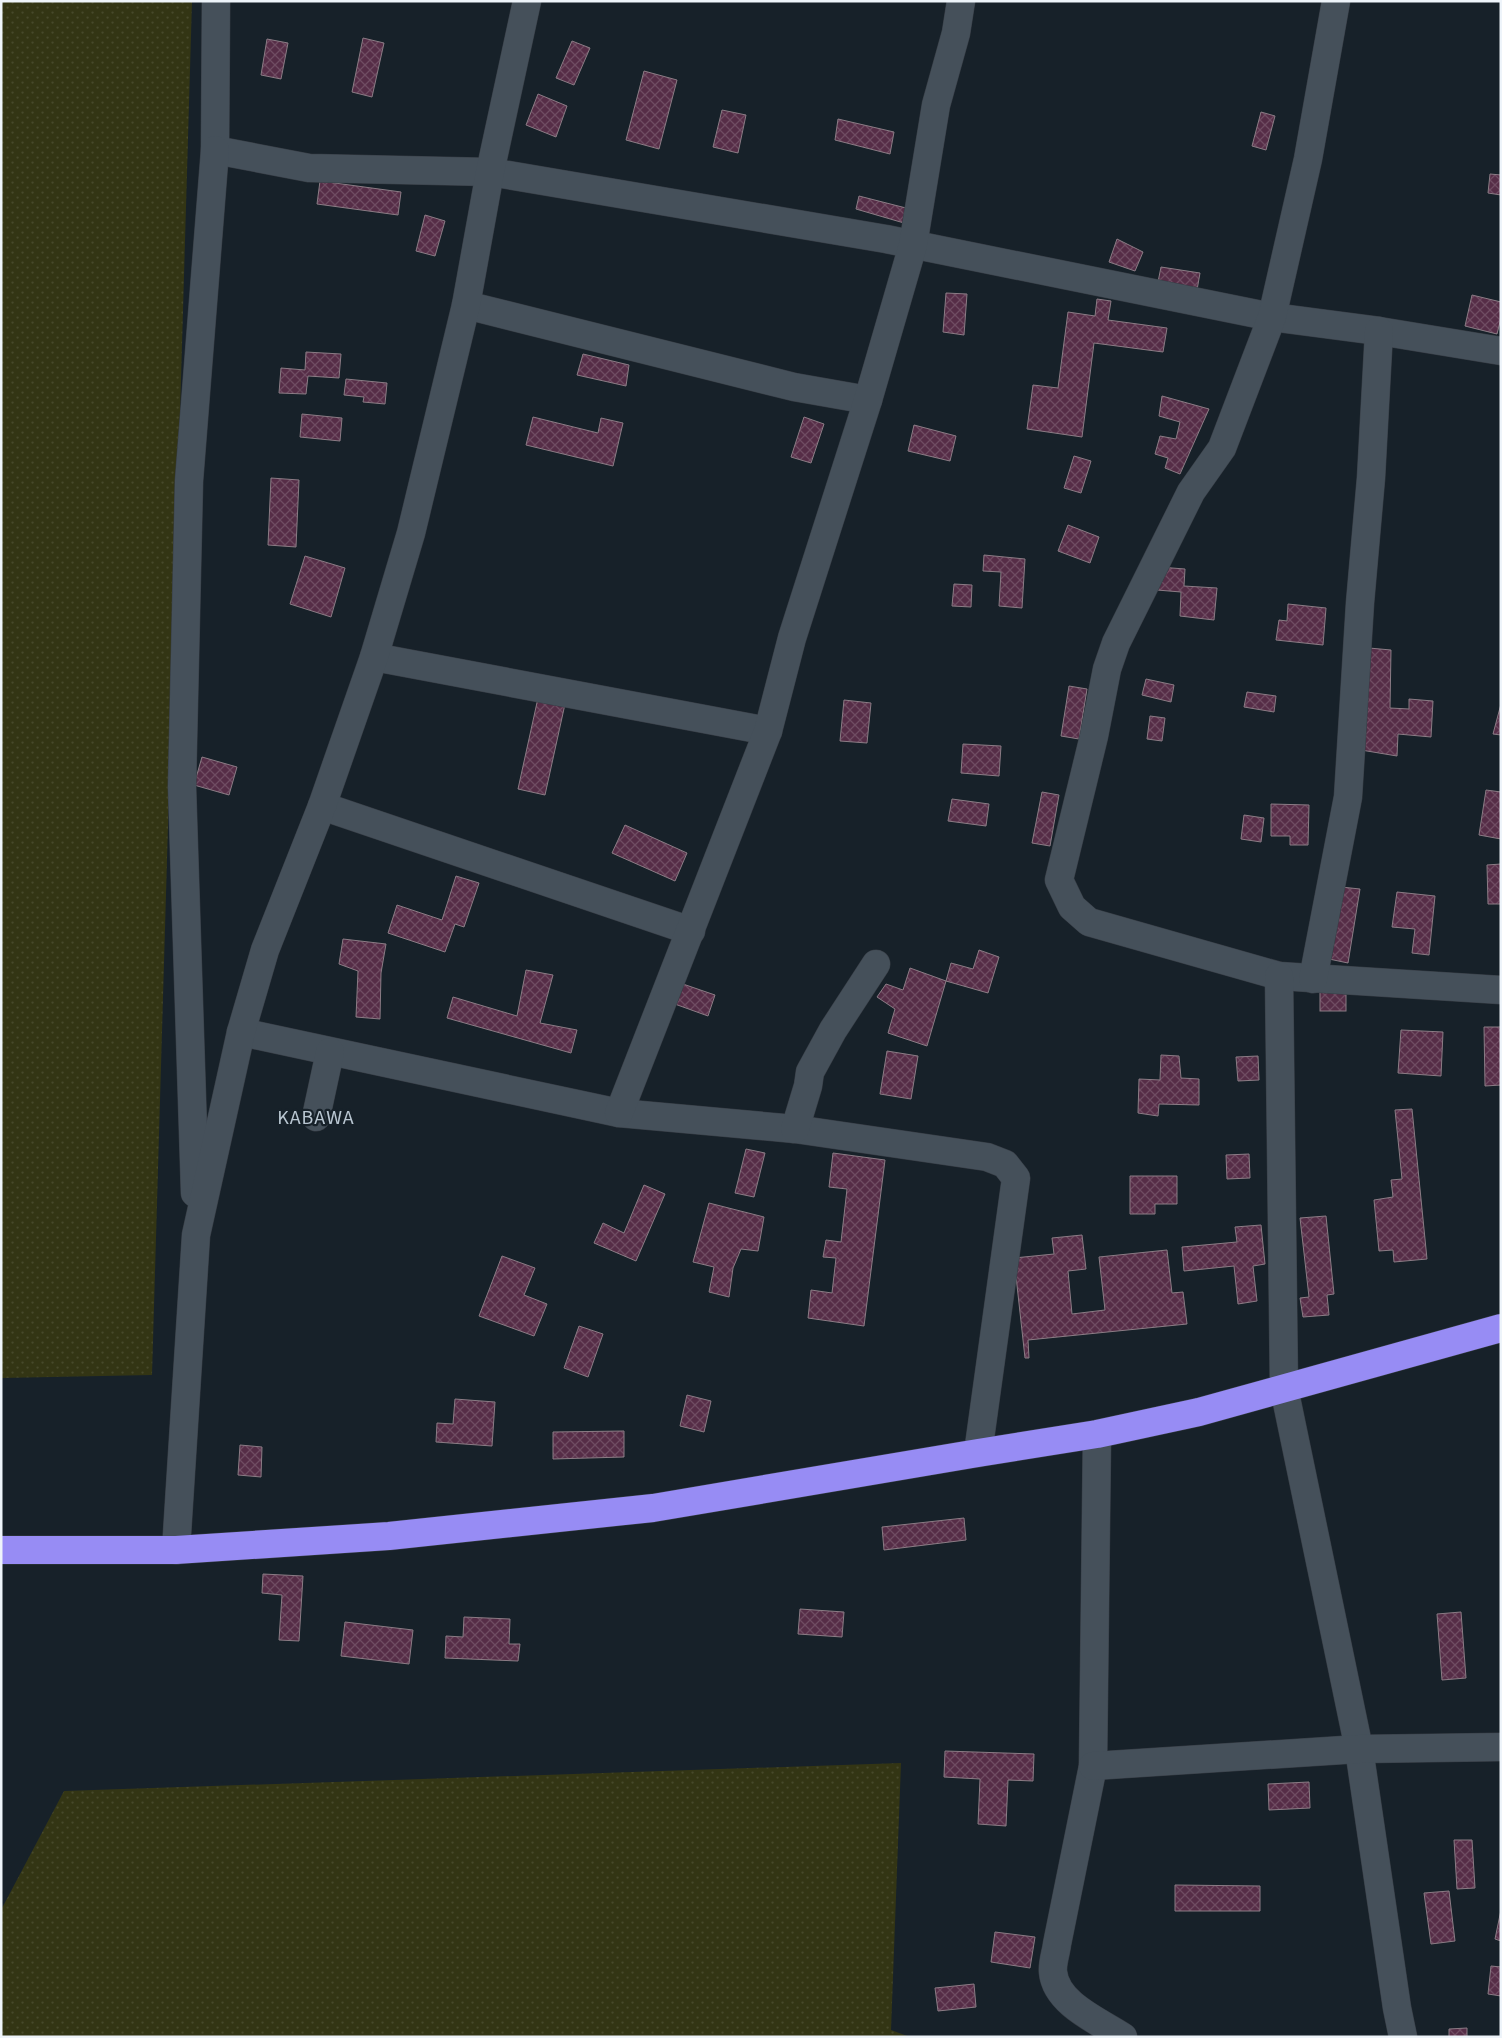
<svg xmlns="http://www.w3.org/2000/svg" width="1502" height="2038" font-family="'Source Sans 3',sans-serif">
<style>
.park{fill:url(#park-dots)}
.building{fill:url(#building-cross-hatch);stroke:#8b7c85}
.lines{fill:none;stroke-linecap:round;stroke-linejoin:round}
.street-casing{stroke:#373d45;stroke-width:29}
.highway-casing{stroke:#373d45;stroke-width:29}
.street{stroke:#45505a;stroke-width:28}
.highway{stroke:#978cf4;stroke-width:28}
.labels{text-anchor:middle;stroke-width:4.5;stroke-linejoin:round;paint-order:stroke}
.quarter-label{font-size:20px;letter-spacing:1px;fill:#b9c6d1;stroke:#172129}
</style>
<defs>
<pattern id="park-dots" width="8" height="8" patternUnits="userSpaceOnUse" patternTransform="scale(1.25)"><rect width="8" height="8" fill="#333514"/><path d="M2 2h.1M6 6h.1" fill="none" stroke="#47492b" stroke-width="1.8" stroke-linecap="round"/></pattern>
<pattern id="building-cross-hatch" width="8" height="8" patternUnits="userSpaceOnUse" patternTransform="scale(1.25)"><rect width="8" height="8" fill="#562d47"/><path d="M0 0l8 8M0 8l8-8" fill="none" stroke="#6f4c62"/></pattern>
</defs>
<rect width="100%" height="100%" fill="#172129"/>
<g class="park">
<path d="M1,1H192L152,1375L1,1378Z"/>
<path d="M901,1763L891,2030L910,2037H1V1910L64,1791Z"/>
</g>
<g class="building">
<path d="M363,38L384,43L372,97L352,92Z"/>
<path d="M267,39L288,43L281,79L261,75Z"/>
<path d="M572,41L590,48L574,85L556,78Z"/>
<path d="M644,71L677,80L659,149L626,140Z"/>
<path d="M538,94L567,106L556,137L526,125Z"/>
<path d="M722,110L746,115L738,153L713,147Z"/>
<path d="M1261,112L1275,116L1266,150L1252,146Z"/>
<path d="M838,119L894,132L890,154L835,140Z"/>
<path d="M1490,174L1501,175V195L1488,193Z"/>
<path d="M320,181L401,192L398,215L317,204Z"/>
<path d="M859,196L906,208L904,223L856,209Z"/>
<path d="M425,215L445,221L435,256L416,251Z"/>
<path d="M1117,239L1143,252L1135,271L1109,262Z"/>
<path d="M1161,267L1200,273L1197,290L1158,282Z"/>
<path d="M946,293L967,294L964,335L943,332Z"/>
<path d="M1472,295L1501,302V318L1497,334L1465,326Z"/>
<path d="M1097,299L1111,301L1108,320L1167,328L1163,352L1094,343L1082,437L1027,429L1033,385L1058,388L1068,312L1095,316Z"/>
<path d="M306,352L341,354L339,378L308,376L306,394L279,393L281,368L305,370Z"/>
<path d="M583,354L629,365L626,386L577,375Z"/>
<path d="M346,379L387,383L385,404L363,402L364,397L344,395Z"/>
<path d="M1162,396L1209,409L1180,474L1165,468L1168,458L1155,454L1160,436L1176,439L1180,422L1159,416Z"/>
<path d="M302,414L342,418L340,441L300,437Z"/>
<path d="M533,417L598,433L601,418L623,423L613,466L526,445Z"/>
<path d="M804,417L824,424L811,463L791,457Z"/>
<path d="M914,425L956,436L950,461L908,451Z"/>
<path d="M1074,456L1091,461L1081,493L1064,488Z"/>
<path d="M271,478L299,480L296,547L268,545Z"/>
<path d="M1068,525L1099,537L1090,563L1058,551Z"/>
<path d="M984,555L1025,559L1022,608L999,606L1001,572L983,571Z"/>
<path d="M305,556L345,568L331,617L290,604Z"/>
<path d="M1159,567L1185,569L1184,586L1217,588L1214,620L1180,616L1181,592L1157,590Z"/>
<path d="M954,584L972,585L971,607L952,606Z"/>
<path d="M1288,604L1326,608L1323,645L1276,640L1279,620L1287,621Z"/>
<path d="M1369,648L1391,650L1390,708L1409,709V699L1433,701L1431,737L1398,734L1397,756L1361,750Z"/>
<path d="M1146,679L1174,685L1171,702L1142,695Z"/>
<path d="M1069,686L1087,689L1079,739L1061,736Z"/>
<path d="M1247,692L1276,696L1274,712L1244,707Z"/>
<path d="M538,698L565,704L545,795L518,789Z"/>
<path d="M844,700L871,703L867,743L840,741Z"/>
<path d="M1501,704V735L1493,734Z"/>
<path d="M1150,716L1165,718L1162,741L1147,739Z"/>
<path d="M963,744L1001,746L999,776L961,773Z"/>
<path d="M202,757L237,767L229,795L194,785Z"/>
<path d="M1486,790L1501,792V839L1479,835Z"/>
<path d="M1042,792L1059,795L1050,846L1032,843Z"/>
<path d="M952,799L989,804L986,826L948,821Z"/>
<path d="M1271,804L1309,805L1308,845H1290V836H1271Z"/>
<path d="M1244,815L1264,818L1261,842L1241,839Z"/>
<path d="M625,825L687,853L675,881L612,853Z"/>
<path d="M1501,864V904H1488L1487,865Z"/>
<path d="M456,876L479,883L464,927L455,924L445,952L388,933L397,905L442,920Z"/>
<path d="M1341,887L1360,889L1348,963L1329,959Z"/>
<path d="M1397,892L1435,896L1429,955L1412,953L1415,929L1392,927Z"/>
<path d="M343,939L386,944L381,973L380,1019L356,1017L358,971L339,964Z"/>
<path d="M979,950L999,957L988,993L946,981L951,963L973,969Z"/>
<path d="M910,968L946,981L927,1046L888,1033L895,1009L877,997L886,984L903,990Z"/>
<path d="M526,970L553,975L540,1023L577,1030L571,1053L447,1018L453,997L517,1016Z"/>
<path d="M680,983L715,995L708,1016L672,1003Z"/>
<rect x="1320" y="989" width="26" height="22"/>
<path d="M1484,1027H1501V1085L1485,1086Z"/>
<path d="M1401,1030L1443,1032L1441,1076L1398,1073Z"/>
<path d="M887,1051L918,1056L911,1099L880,1094Z"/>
<path d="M1161,1055L1179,1056L1181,1078L1199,1079V1105L1159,1104L1158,1116L1138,1113L1139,1079L1160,1080Z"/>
<path d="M1258,1056L1259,1080L1238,1081L1236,1057Z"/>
<path d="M1412,1109L1427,1259L1394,1262L1393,1250L1379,1251L1374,1200L1393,1197L1391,1180L1402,1179L1395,1110Z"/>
<path d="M746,1149L765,1153L754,1197L735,1193Z"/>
<path d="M833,1153L885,1160L864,1326L808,1318L811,1290L832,1293L836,1258L823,1257L826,1240L841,1242L847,1189L829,1187Z"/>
<path d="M1249,1154L1250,1178L1227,1179L1226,1155Z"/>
<path d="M1130,1176H1177V1204H1155V1214H1130Z"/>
<path d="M644,1185L665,1194L636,1261L594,1243L603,1223L624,1233Z"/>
<path d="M709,1203L764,1217L758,1251L741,1249L733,1268L729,1297L709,1292L714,1267L693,1262Z"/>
<path d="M1326,1216L1334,1294L1327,1295L1329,1315L1303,1317L1300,1298L1309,1297L1300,1218Z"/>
<path d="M1261,1225L1265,1264L1253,1266L1257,1301L1238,1304L1234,1266L1184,1271L1182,1247L1237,1242L1235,1227Z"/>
<path d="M1082,1235L1086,1269L1068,1271L1072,1314L1105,1310L1099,1257L1167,1250L1172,1293L1183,1292L1187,1324L1028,1340L1029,1358H1025L1014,1258L1054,1254L1052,1238Z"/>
<path d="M502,1256L535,1268L524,1295L547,1304L534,1336L479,1316Z"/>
<path d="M579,1326L603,1334L588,1377L564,1368Z"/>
<path d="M687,1395L711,1401L704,1432L680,1426Z"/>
<path d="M455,1399L495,1402L492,1446L436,1442L437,1423L453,1424Z"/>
<path d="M624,1431V1457L553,1459V1432Z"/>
<path d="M240,1445L262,1447L261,1477L238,1475Z"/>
<path d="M964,1518L966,1540L884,1550L882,1527Z"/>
<path d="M263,1574L303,1576L299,1641L279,1640L282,1595L262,1593Z"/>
<path d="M800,1609L844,1612L842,1637L798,1634Z"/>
<path d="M1461,1612L1466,1678L1442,1680L1437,1614Z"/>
<path d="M464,1617L510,1619L509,1644H520L518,1661L445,1658L446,1636L463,1637Z"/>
<path d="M345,1622L413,1630L409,1664L341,1656Z"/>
<path d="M945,1751L1034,1754L1033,1781L1008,1780L1006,1826L978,1824L980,1779L944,1777Z"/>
<path d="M1309,1782L1310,1808L1269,1810L1268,1784Z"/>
<path d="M1454,1840H1472L1475,1888L1457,1889Z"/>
<path d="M1175,1885L1260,1886V1911H1175Z"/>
<path d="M1449,1891L1455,1941L1431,1944L1424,1893Z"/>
<path d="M1501,1910V1941L1495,1939Z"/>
<path d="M995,1932L1035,1937L1030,1968L991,1962Z"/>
<path d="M1491,1966L1501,1967V1996L1488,1994Z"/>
<path d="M974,1984L976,2007L938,2011L935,1988Z"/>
<path d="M1467,2028V2037H1449V2029Z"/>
</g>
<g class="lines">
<g class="street-casing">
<g id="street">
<path d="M216,1L215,150L309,168L490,172L886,239L1272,317L1379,331L1501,351"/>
<path d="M1336,1L1308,159L1272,317L1222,448L1191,492L1116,643L1107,669L1094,736L1059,880L1072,907L1089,922L1279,976L1501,990"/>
<path d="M466,305L794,387L868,400"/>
<path d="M374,657L768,731"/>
<path d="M322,806L691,931"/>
<path d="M1279,976L1284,1388L1359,1749L1397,2008L1403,2037"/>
<path d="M1313,979L1348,797L1360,603L1371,478L1379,331"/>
<path d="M241,1032L619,1113L795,1129L987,1157L1005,1164L1016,1178L978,1453"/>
<path d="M619,1113L768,731L792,638L868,400L913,245L936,105L956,33L961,1"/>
<path d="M316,1117L330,1052"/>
<path d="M795,1129L808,1086L810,1072L833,1030L876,964"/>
<path d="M195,1193L182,786L189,481L215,150"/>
<path d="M1097,1434L1093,1766L1057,1944C1056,1953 1052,1963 1053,1972C1056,2004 1099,2021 1123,2037"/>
<path d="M176,1550L196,1235L241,1032L265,950L322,806L374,657L411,533L466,305L490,172L527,1"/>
<path d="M1093,1766L1359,1749L1501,1747"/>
</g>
</g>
<g class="highway-casing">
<path id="highway" d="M1,1550H176L389,1536L653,1508L978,1453L1097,1434L1199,1412L1501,1328"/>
</g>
<use href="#street" class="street"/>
<use href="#highway" class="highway"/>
</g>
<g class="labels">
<g class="quarter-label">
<text x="316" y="1124">KABAWA</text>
</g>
</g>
<rect width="1502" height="2038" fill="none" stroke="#eef4fa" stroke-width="5"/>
</svg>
